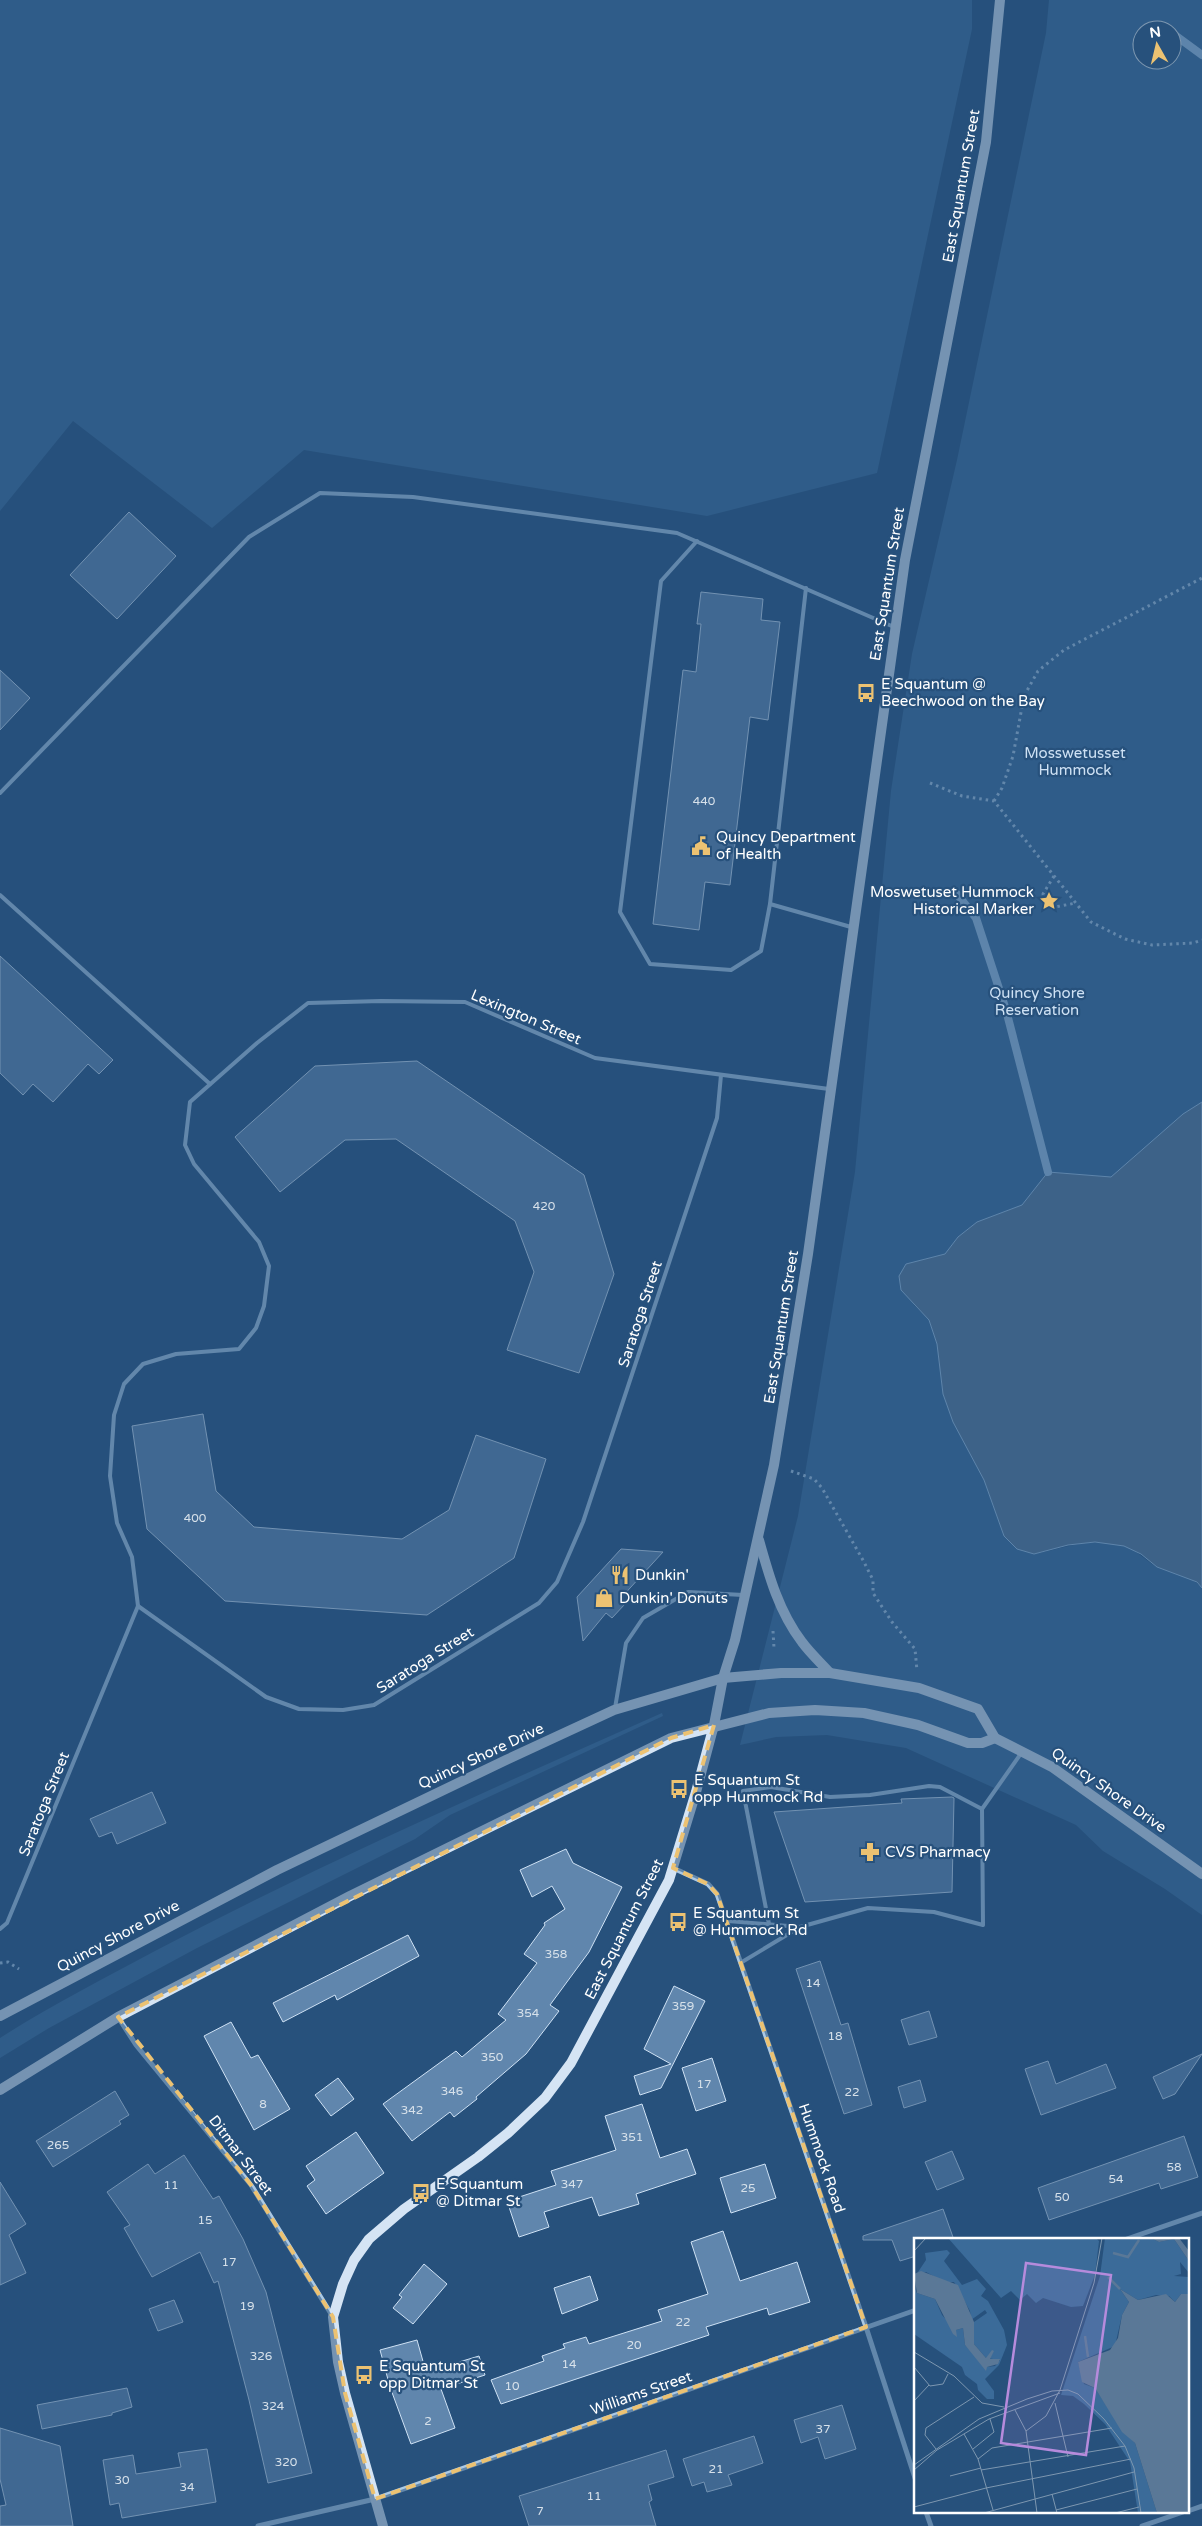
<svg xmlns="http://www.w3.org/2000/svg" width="1202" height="2526" font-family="'Varela Round',sans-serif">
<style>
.green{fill:#3b6b99;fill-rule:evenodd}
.water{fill:#5a7897;stroke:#a0c4e4}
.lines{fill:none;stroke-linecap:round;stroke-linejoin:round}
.stream{stroke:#a0c4e4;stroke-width:8}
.building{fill:#6086ad;stroke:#cee1f4}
.path{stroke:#acc9e4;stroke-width:3;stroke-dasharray:2.5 4;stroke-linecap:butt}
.lane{stroke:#acc9e4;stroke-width:4}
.street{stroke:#acc9e4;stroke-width:5}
.secondary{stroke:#d5e4f4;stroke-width:10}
.marked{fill:none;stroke:#ecc272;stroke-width:4;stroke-dasharray:10 6;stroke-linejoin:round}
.labels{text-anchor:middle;stroke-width:4.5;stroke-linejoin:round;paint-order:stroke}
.number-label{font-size:12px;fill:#d7e1ea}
.street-label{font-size:15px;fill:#fff;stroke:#27517c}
.poi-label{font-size:15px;fill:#fff;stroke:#27517c;text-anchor:start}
.park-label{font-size:15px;fill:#cee1f4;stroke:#27517c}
.inset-river{fill:none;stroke:#5a7897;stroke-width:2.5}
.inset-road{fill:none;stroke:#7d97b0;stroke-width:1}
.view{fill:#b68bdc;fill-opacity:0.15;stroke:#b68bdc;stroke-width:2.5}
.inset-edge{fill:none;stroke:#fff;stroke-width:2.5}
</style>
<rect width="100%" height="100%" fill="#27517c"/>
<g class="green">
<path d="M0,0H972V29L877,473L707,516L304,450L212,528L73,421L0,511Z"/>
<path d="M1049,0H1202V1102L1183,1114L1111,1177L1048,1172L1022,1205L977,1222L958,1237L945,1254L906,1264L914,1305L929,1320L937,1343L943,1394L984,1480L1004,1536L1034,1554C1064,1548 1094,1536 1125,1546C1138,1551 1146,1561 1157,1567C1172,1574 1190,1574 1202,1588V1915L1165,1889L1103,1851L1076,1825L906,1748L827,1735L776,1737L740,1745L798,1516L855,1172L891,791L912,654L957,460L1046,33ZM1142,30H1172V60H1142Z"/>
<path d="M662,1713L663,1716L450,1815L415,1839L197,1948L49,2028L0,2058V2038C50,2006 103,1979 155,1951C320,1864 491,1789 662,1713Z"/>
</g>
<path class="water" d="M1202,1102V1588L1197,1582L1157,1567L1141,1554L1124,1546L1095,1542L1068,1545L1034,1554L1017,1549L1004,1536L984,1480L953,1422L943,1394L937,1344L929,1320L901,1290L899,1276L906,1264L945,1254L958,1237L977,1222L1022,1205L1048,1172L1111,1177L1183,1114Z"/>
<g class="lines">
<g class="stream">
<path d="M1172,33L1202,55"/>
<path d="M957,894L976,918L1006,1010L1048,1172"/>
</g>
</g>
<g class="building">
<path d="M129,512L176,556L117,619L70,575Z"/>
<path d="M701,592L763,599L761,620L780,622L768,720L750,717L730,885L705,882L699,930L653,924L683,670L696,672L701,624H697Z"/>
<path d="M0,670L30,698L0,730Z"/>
<path d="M0,956L113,1060L99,1074L88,1064L53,1102L33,1084L23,1095L0,1073Z"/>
<path d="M417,1061L584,1175L614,1274L579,1373L507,1350L534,1272L515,1221L396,1139L345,1140L280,1192L235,1137L315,1066Z"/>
<path d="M203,1414L216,1491L254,1527L402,1539L449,1510L476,1435L546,1459L514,1558L427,1615L225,1601L147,1529L132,1426Z"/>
<path d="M621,1549L663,1552L620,1599L625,1604L612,1618L606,1613L583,1641L577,1597Z"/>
<path d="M152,1792L166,1823L117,1844L112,1832L99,1837L90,1819Z"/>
<path d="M952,1797L954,1798L952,1892L805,1902L774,1812L902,1803L901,1799Z"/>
<path d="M566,1849L573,1863L622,1887L589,1952L550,2005L559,2011L526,2054L476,2097L477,2099L454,2117L450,2112L412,2141L383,2104L456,2051L462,2057L506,2020L498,2014L537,1963L524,1954L545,1925L544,1923L565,1909L552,1886L532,1897L520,1870Z"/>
<path d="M408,1935L419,1956L337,2000L335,1995L283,2022L273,2003Z"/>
<path d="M820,1961L841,2025L848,2023L872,2105L844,2114L796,1969Z"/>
<path d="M674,1986L705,2001L661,2088L640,2095L634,2076L671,2064L644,2049Z"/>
<path d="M929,2011L937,2037L909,2045L901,2020Z"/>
<path d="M231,2022L251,2058L258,2055L290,2109L254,2130L204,2036Z"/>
<path d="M1202,2054L1175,2094L1163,2099L1153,2077Z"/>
<path d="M712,2058L726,2101L696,2111L682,2068Z"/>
<path d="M1048,2061L1056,2084L1106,2064L1116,2088L1041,2115L1025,2069Z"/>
<path d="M338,2078L354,2099L331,2116L315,2095Z"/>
<path d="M920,2080L926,2101L904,2108L898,2087Z"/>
<path d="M115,2091L129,2115L119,2121L121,2124L53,2167L36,2141Z"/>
<path d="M642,2104L660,2158L687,2149L696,2174L636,2194L639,2204L599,2216L592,2197L544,2212L549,2227L519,2237L507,2201L556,2185L551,2171L616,2150L605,2116Z"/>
<path d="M356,2132L384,2173L326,2214L307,2186L315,2180L306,2166Z"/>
<path d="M1184,2136L1198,2177L1161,2189L1159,2183L1049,2220L1038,2188Z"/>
<path d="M952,2151L964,2179L937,2190L925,2162Z"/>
<path d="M184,2155L213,2199L219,2196L243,2239L266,2292L312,2473L268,2483L249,2400L218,2281L214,2283L200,2252L152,2277L124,2228L130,2225L107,2192L148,2164L155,2174Z"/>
<path d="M765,2164L776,2198L731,2213L720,2178Z"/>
<path d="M0,2182L26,2224L9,2235L26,2273L0,2285Z"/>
<path d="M943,2209L954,2240H916V2256L900,2261L892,2240H863V2236Z"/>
<path d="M723,2231L740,2281L797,2262L810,2302L769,2315L767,2308L706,2327L709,2335L501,2404L491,2380L544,2361L542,2356L565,2348L563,2344L586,2337L589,2344L662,2321L658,2310L708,2294L691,2242Z"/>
<path d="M424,2264L447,2284L413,2324L393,2308L402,2297L399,2295Z"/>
<path d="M590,2276L598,2300L562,2314L554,2288Z"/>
<path d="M174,2300L183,2322L158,2331L149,2309Z"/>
<path d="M417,2340L426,2372L479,2356L485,2375L441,2389L455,2428L411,2444L390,2387L380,2350Z"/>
<path d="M127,2388L132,2407L112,2413V2415L42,2429L37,2405Z"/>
<path d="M842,2405L856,2449L825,2459L818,2437L801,2443L794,2420Z"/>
<path d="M0,2428L60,2446L73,2526H0V2506L6,2505L0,2479Z"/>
<path d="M754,2436L763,2463L728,2475L732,2485L707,2492L704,2482L692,2486L683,2459Z"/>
<path d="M207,2449L216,2502L122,2518L119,2503L110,2505L103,2460L133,2455L136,2474L181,2467L178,2453Z"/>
<path d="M666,2450L674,2477L648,2485L652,2500L649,2502L656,2526H529L519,2496Z"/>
</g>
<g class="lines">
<g class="path">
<path d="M930,783L962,796L994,801L1091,922L1125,939L1152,945L1193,943L1202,940"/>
<path d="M994,801L1002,788L1013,756L1024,696L1038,671L1064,650L1202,578"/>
<path d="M1054,876L1043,894L1046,906L1050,908L1076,903"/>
<path d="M791,1471L814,1479L822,1488L864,1562L873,1580V1593L892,1622L915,1649L917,1671"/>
<path d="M773,1631L774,1648"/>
<path d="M0,1963L8,1962L19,1969"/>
</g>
<g class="lane">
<path d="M697,541L661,581L620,912L650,964L731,970L761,951L770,904L806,588"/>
<path d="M0,793L249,537L320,493L413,497L677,533L894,627"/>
<path d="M0,895L210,1084"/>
<path d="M770,904L851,927"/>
<path d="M138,1606L266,1697L299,1709L343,1710L374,1705L539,1603L557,1582L583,1522L717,1118L721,1075"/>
<path d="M615,1708L626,1643L643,1618L688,1592L743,1595"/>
<path d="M728,1921L800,1927"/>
<path d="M769,1924L743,1791L771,1787L830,1797L870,1795L929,1786L940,1787L982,1809"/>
<path d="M0,1929L7,1923L138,1606L132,1557L117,1523L110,1476L114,1415L124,1384L143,1364L176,1354L239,1349L256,1328L264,1306L269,1266L259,1242L194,1164L185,1145L190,1102L257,1043L308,1003L381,1001L465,1002L595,1058L829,1089"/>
<path d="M742,1962L800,1927L868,1908L934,1912L983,1925L982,1809L1022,1752"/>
</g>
<g class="street">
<path d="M673,1868L708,1884L717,1894L866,2327L916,2481"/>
<path d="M118,2017L136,2045L251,2185L333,2317"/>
<path d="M1124,2240L1202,2213"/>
<path d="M1188,2511L1202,2506"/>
<path d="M926,2512L931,2526"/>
<path d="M258,2526L375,2499L916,2310"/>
<path d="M1142,2526L1183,2512"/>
</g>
<g class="secondary">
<path d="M759,1540C769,1576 779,1612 802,1642C810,1653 821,1663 830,1673"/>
<path d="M0,2016L277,1870L506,1760L614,1710L723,1678L781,1673H830L919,1688L978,1709L995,1738L1052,1767L1202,1874"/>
<path d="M0,2090L118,2017L350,1896L671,1738L769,1713L815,1710L864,1713L918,1725L968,1743H982L995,1738"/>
<path d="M383,2526L345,2393L338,2362L333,2317L343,2284L354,2260L369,2239L404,2209L478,2157L508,2133L545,2098L571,2063L669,1880L696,1792L714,1725L723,1678L735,1640L774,1465L808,1254L905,560L986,142L1000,0"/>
</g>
</g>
<path d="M0 0H1202V2526H0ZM714,1725L673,1868L708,1884L717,1894L866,2327L375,2499L345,2393L333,2317L251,2185L118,2017L671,1738Z" fill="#27517c" fill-opacity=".55" fill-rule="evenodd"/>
<path class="marked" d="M714,1725L673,1868L708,1884L717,1894L866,2327L375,2499L345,2393L333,2317L251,2185L118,2017L671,1738Z"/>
<defs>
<g id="bus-bare" transform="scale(1.5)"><path d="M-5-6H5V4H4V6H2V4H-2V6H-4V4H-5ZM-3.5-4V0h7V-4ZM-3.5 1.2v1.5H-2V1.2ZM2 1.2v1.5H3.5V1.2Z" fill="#ecc272" stroke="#27517c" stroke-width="2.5" paint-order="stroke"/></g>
<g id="civic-bare" transform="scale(1.5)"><path d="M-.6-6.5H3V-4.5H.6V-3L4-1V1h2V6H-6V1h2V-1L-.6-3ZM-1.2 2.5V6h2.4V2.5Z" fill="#ecc272" stroke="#27517c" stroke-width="2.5" paint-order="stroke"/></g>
<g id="sight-bare" transform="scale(1.5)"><path d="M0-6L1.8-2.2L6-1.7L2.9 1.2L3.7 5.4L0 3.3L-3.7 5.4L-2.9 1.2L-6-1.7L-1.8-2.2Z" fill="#ecc272" stroke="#27517c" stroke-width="2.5" paint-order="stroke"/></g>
<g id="restaurant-bare" transform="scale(1.5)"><path d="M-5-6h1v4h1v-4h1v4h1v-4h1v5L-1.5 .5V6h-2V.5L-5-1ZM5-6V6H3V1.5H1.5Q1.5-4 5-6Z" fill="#ecc272" stroke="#27517c" stroke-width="2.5" paint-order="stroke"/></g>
<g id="shop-bare" transform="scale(1.5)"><path d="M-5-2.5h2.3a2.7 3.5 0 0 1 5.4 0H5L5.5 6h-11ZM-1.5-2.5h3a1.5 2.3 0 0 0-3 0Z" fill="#ecc272" stroke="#27517c" stroke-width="2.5" paint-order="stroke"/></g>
<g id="pharmacy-bare" transform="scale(1.5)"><path d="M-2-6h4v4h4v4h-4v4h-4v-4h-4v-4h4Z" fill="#ecc272" stroke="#27517c" stroke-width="2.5" paint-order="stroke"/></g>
</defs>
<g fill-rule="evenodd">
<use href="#bus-bare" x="866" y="693"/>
<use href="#civic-bare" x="701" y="846"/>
<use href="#sight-bare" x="1049" y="901"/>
<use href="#restaurant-bare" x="620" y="1575"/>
<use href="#shop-bare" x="604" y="1598"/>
<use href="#bus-bare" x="679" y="1789"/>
<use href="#pharmacy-bare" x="870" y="1852"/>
<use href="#bus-bare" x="678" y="1922"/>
<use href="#bus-bare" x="421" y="2193"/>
<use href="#bus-bare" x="364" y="2375"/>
</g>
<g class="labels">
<g class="number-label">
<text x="704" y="805">440</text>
<text x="544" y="1210">420</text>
<text x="195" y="1522">400</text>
<text x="556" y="1958">358</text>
<text x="813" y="1987">14</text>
<text x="683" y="2010">359</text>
<text x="528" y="2017">354</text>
<text x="835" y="2040">18</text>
<text x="492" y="2061">350</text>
<text x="704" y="2088">17</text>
<text x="452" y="2095">346</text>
<text x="852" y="2096">22</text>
<text x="263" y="2108">8</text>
<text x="412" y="2114">342</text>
<text x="632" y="2141">351</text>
<text x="58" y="2149">265</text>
<text x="1174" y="2171">58</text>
<text x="1116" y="2183">54</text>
<text x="572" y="2188">347</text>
<text x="171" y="2189">11</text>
<text x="748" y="2192">25</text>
<text x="1062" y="2201">50</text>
<text x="205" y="2224">15</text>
<text x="229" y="2266">17</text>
<text x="247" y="2310">19</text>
<text x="683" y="2326">22</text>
<text x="634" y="2349">20</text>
<text x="261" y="2360">326</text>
<text x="569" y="2368">14</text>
<text x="512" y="2390">10</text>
<text x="273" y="2410">324</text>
<text x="428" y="2425">2</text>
<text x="823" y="2433">37</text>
<text x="286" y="2466">320</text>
<text x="716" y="2473">21</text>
<text x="122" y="2484">30</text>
<text x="187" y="2491">34</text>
<text x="594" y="2500">11</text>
<text x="540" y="2515">7</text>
</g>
<g class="street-label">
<text transform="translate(961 186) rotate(-80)" y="5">East Squantum Street</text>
<text transform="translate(887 584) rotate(-81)" y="5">East Squantum Street</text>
<text transform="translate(526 1017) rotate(23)" y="5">Lexington Street</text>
<text transform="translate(640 1314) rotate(-72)" y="5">Saratoga Street</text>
<text transform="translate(781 1327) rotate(-81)" y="5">East Squantum Street</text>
<text transform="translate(425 1660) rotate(-32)" y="5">Saratoga Street</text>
<text transform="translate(481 1756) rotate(-25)" y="5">Quincy Shore Drive</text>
<text transform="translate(1109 1790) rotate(35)" y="5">Quincy Shore Drive</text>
<text transform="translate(44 1804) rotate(-68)" y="5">Saratoga Street</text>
<text transform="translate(624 1929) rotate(-63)" y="5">East Squantum Street</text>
<text transform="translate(118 1936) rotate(-28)" y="5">Quincy Shore Drive</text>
<text transform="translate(241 2155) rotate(53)" y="5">Ditmar Street</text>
<text transform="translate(822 2158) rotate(71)" y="5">Hummock Road</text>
<text transform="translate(641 2393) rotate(-19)" y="5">Williams Street</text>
</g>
<g class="poi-label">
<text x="881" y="689">E Squantum @<tspan x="881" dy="17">Beechwood on the Bay</tspan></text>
<text x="716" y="842">Quincy Department<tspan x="716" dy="17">of Health</tspan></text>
<text x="1034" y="897" text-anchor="end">Moswetuset Hummock<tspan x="1034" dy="17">Historical Marker</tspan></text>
<text x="635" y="1580">Dunkin'</text>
<text x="619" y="1603">Dunkin' Donuts</text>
<text x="694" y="1785">E Squantum St<tspan x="694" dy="17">opp Hummock Rd</tspan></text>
<text x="885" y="1857">CVS Pharmacy</text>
<text x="693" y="1918">E Squantum St<tspan x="693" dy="17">@ Hummock Rd</tspan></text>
<text x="436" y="2189">E Squantum<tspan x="436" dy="17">@ Ditmar St</tspan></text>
<text x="379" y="2371">E Squantum St<tspan x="379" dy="17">opp Ditmar St</tspan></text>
</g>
<g class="park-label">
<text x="1075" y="758">Mosswetusset<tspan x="1075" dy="17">Hummock</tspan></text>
<text x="1037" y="998">Quincy Shore<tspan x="1037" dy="17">Reservation</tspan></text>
</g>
</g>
<g transform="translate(914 2238)">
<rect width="275" height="275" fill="#27517c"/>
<path d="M34,0H182L185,3L181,37L169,68L157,69L129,60L122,65L113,56L106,62L97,53L87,60ZM191,0H237L245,4L260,1L275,23V35L266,24L267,36L260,38L275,39V56H267L261,64L255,58L242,57L224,62L206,51L215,64L208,77L201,108L164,124L170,146L181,150L206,189L221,205L243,275H224L216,224L191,186L170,166L159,158L147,157L186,38ZM33,12L36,15L30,23L48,47L63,41L72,51L67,58L74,63L90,92L93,107L85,127L71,141L80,153V161H73L64,152L63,146L51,137L48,129L0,96V49L3,55L21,61L28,77L42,92L49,90L51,107L69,126L73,129L81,128L86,122L72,120L60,106V84L73,75L71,72L57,82L56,73L40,44H30L12,34L2,37L12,22L11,15Z" fill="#3b6b99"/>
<path d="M237,0H265L275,13V23L260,1L245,4ZM7,33L44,47L60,84V106L72,120L78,112L80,113L76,121H86L84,126L73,129L72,133L51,107L49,90L42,92L43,99L39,96L21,61L3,55L0,36ZM206,51L224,62L252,56L261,64L267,56H275V275H243L221,205L208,194L181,150L168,144L164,124L196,112L204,100L208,77L215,64Z" fill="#5a7897"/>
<path class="inset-river" d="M199,15L214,19L225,2M194,39L206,51M171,98L174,119"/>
<path class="inset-road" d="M0,13L12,0M0,114L40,138L68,165L90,169M0,129L16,148L29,146L34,136M146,152L180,45L188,0M0,163L15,147M141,165L154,219M101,172L112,193M50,196L64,221L79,272M22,211L11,197L12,190L60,159M59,211L80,194L76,181M64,221L78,210L198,190M0,227L65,181L113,161L138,153L154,152L164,156L190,181L211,208L220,230L227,275M0,232L23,212L75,181L146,155M67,232L211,208M36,238L67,230M138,256L143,275M0,269L72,250L217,221M142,272L223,251M70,275L220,234M123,275L112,193L132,178L146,152M201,275L225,269"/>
<path class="view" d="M112,25L197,37L172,217L87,205Z"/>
<rect width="275" height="275" class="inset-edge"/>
</g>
<g transform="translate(1157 45) rotate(352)"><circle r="24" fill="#27517c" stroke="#7d97b0"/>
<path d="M0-4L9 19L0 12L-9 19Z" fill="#ecc272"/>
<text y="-8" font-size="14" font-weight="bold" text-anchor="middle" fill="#ffffff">N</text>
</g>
</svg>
